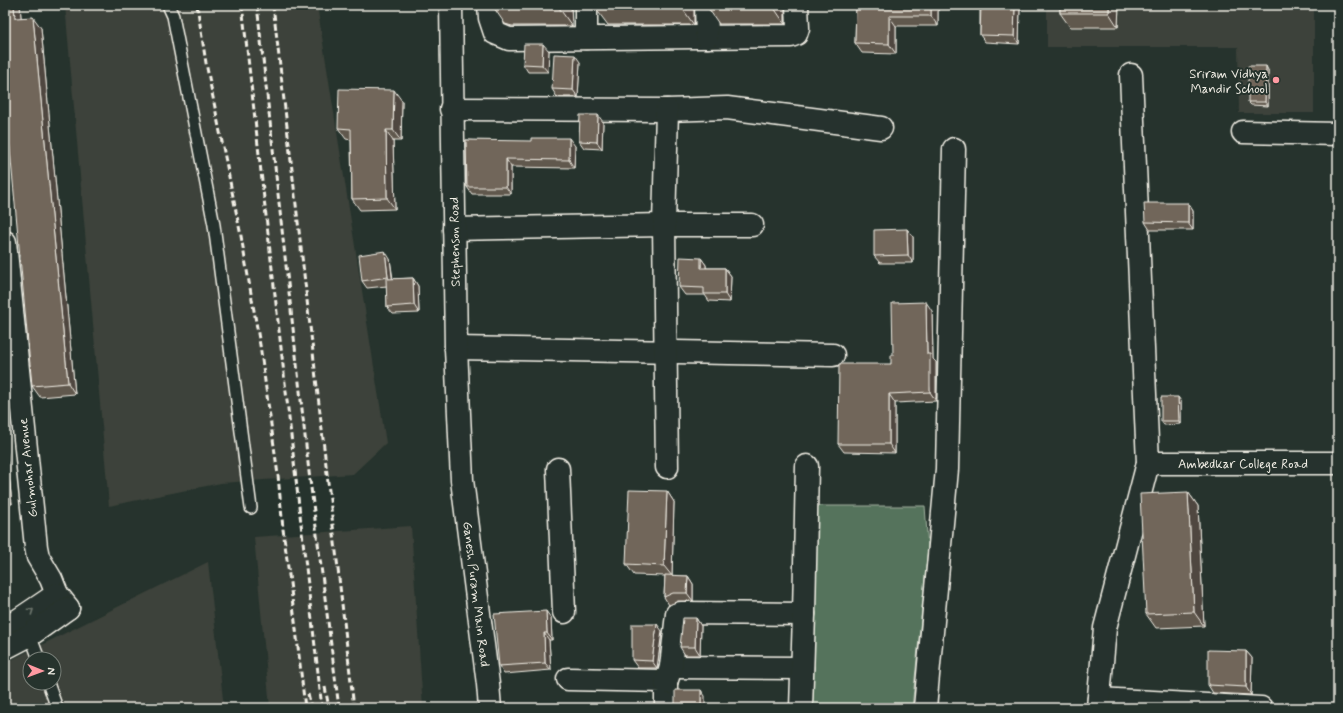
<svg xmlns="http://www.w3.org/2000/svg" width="1343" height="713" font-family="Mynerve,sans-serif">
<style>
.built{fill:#3c423a;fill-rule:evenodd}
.green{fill:#54735b;stroke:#a4b2a2}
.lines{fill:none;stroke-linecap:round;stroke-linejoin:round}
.lane-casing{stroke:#f4f1e8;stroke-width:14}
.street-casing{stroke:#f4f1e8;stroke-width:25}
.secondary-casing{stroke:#f4f1e8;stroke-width:25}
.lane{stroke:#26332d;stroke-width:11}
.street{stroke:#26332d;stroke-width:22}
.secondary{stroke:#26332d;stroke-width:22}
.rail{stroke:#f4f1e8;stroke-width:3;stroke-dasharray:6 3;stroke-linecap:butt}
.wall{fill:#61584d;stroke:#f4f1e8}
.shaded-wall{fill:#4f473f;stroke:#f4f1e8}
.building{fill:#71665a;stroke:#f4f1e8}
.oneway{stroke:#6e766e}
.poi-dot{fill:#ff9aa2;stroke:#26332d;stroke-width:1.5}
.labels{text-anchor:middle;stroke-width:4;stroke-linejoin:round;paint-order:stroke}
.poi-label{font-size:13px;fill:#f4f1e8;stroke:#26332d;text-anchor:end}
.street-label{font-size:13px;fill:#f4f1e8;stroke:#26332d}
</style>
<rect width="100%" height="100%" fill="#26332d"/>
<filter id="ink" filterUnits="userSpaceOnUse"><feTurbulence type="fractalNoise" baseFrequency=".025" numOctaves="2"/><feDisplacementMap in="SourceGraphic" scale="8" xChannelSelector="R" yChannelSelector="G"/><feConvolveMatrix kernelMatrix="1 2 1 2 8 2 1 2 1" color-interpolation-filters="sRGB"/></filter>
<g filter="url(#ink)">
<g class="built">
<path d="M65,5H317L386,443L353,474L221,483L109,506Z"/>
<path d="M1047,5H1314V113H1239L1238,47H1047Z"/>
<path d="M411,526L423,708H270L254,537Z"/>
<path d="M208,562L224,708H5V663ZM30,659H54V683H30Z"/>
</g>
<path class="green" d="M813,506H925L928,548L912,708H804Z"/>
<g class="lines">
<g class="lane-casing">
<g id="lane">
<path d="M168,5L173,16L214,225L251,508"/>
<path d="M30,635L39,659"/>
<path d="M48,683L57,708"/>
</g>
</g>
<g class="street-casing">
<g id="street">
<path d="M489,5L490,18L495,33L509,39L791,36L796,34L798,28L797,5"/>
<path d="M586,5V38"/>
<path d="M706,5L707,37"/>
<path d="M451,109L667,110L727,108L881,128"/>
<path d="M1243,132L1338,134"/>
<path d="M454,229L664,225H752"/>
<path d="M5,242L36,547L38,557L51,579L57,594L68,608"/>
<path d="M456,348L833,355"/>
<path d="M1148,463H1338"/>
<path d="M667,467L664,225L667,110"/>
<path d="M558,469L564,612"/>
<path d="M671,667L802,668"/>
<path d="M568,679L664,681L666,685V708"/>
<path d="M666,683L671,667L677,614L681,613L804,614"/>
<path d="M1099,699L1261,708"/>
<path d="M801,708L804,614L807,466"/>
<path d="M925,708L947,469L954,149"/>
<path d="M1098,708L1105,628L1148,463L1131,75"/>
</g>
</g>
<g class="secondary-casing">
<g id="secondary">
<path d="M451,5L456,348L462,480L488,684L490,708"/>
<path d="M5,629L57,594"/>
<path d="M5,648L30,635L68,608"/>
</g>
</g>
<use href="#lane" class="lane"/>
<use href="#street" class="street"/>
<use href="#secondary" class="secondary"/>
<g class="rail">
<path d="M197,5L206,63L241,236L260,345L278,475L283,529L296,629L305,708"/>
<path d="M242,5L322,708"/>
<path d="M257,5L309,472L339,708"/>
<path d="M273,5L354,708"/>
<path d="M325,687L329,708"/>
<path d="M308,694L311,708"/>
</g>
</g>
<g class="wall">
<path d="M20,5L21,18L41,28L75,394L40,397L32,386Z"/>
<path d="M492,5H571L572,26H512L505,24Z"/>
<path d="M593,5H694V25H608Z"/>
<path d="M706,5H785V24H719Z"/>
<path d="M856,5H938V26H896V54L862,53L855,43Z"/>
<path d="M970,5H1023V8L1020,7L1019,44L985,42L980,35V7L971,6Z"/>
<path d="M1060,5H1119L1118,27H1070L1060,13Z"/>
<path d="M549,51L548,72H528L523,64Z"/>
<path d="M580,62L578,97H557L552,89Z"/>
<path d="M1268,70V106L1251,105L1248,102Z"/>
<path d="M402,101L401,141H393L395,209L360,210L352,199L351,140L346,139L338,128Z"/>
<path d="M603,122L602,149L584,148L579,141Z"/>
<path d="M466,140L575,146L574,168L511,167V194H472L467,187Z"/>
<path d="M1188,203L1193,211V230H1150L1145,222Z"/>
<path d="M907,229L913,237V263H880L874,256Z"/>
<path d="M701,258L706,265V268H725L731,276L730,302L709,301L705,295H685L679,287Z"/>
<path d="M390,259L393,279L413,278L418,286L419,313L393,314L387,307V286L367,288L362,281Z"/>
<path d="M932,311L933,359L936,362V401L895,403V453L844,452L838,444L891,364L893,355Z"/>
<path d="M1181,401V424L1164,425L1161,421Z"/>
<path d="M5,437L12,504L5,505Z"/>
<path d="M667,491L674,502L672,576H688L693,584V601H678L669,605L664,597L665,576L634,575L626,564Z"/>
<path d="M1188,492L1198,506L1204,626L1156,628L1146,614Z"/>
<path d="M551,618L552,640H549L551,670L504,674L499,666Z"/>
<path d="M696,618L701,626L700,655H685L680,647Z"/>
<path d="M662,631L657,668H638L632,660Z"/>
<path d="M1246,651L1252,658L1251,695L1213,693L1208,685Z"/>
</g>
<g class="shaded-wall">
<path d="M14,5H20L22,29L15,18Z"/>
<path d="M557,5H571L572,26Z"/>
<path d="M680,5H694V25Z"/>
<path d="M772,5H785V24Z"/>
<path d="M931,5H938V26L931,16Z"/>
<path d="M1015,5H1018L1020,7L1019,44L1014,36Z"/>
<path d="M1109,5H1119L1118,27L1109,13Z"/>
<path d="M889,16L896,26V54L889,44Z"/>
<path d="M33,17L41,28L75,394L68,383Z"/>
<path d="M543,44L549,51L548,72L542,65Z"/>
<path d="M575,55L580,62L578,97L573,90Z"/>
<path d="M1266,66L1268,70V106L1265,102Z"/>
<path d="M394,90L402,101L401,141L393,130Z"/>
<path d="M598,115L603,122L602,149L597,142Z"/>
<path d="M386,130L393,141L395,209L387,198Z"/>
<path d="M569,138L575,146L574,168L569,160Z"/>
<path d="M506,159L511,167V194L506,187Z"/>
<path d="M1188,203L1193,211V230L1188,223Z"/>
<path d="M907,229L913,237V263L908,255Z"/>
<path d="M385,251L390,259L393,285L388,277Z"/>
<path d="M701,258L706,265V275L701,268Z"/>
<path d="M725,268L731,276L730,302L725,294Z"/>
<path d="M413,278L418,286L419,313L414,305Z"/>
<path d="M926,302L932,311L933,359L936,362V401L930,392L927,354Z"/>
<path d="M889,394L895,403V453L889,444Z"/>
<path d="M1178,397L1181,401V424L1179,421Z"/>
<path d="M5,437L12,504L5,494Z"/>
<path d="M667,491L674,502L672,576L664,566Z"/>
<path d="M1188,492L1198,506L1204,626L1194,612Z"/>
<path d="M688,576L693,584V601L687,593Z"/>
<path d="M546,611L551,618L552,640L547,633Z"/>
<path d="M696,618L701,626L700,655L695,647Z"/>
<path d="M657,624L662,631L657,668L652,661Z"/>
<path d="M544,633L549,640L551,670L545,663Z"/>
<path d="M1246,651L1252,658L1251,695L1246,687Z"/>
<path d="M701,690L705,696V708H701Z"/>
</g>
<g class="building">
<path d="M5,5H14L15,18L33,17L68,383L32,386L5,96Z"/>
<path d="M856,5H931V16H889V44L855,43Z"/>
<path d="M981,5H1015L1014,36L980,35Z"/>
<rect x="1060" y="5" width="49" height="8"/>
<path d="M524,44H543L542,65L523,64Z"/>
<path d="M554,54L575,55L573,90L552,89Z"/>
<path d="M1248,66H1266L1265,102H1248Z"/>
<path d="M339,89L394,90L393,130H386L387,198L352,199L351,129L338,128Z"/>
<path d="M580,115H598L597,142L579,141Z"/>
<path d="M531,138H569V160L506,159V187H467L466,140L531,141Z"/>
<path d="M1144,203H1188V223L1145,222Z"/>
<path d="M907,229L908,255L874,256V230Z"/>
<path d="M385,251L388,277L362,281L359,255Z"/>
<path d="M680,257L701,258V268H725V294H704V288L679,287Z"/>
<path d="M413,278L414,305L387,307L386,279Z"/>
<path d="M926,302L927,354H930V392L889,394V444H838L839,364H891V355H893L892,303Z"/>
<path d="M1161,397H1178L1179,421H1161Z"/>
<path d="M629,490L667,491L664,566L626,564Z"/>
<path d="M1188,492L1194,612L1146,614L1140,494Z"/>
<path d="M665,575L688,576L687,593H673L664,597Z"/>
<path d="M546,611L547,633H544L545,663L499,666L494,614Z"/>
<path d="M683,618H696L695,647H680Z"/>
<path d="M632,624H657L652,661L632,660Z"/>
<path d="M1208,650L1246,651V687L1208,685Z"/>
<path d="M675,690H701V708H674L675,703Z"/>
</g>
<defs><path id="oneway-chevron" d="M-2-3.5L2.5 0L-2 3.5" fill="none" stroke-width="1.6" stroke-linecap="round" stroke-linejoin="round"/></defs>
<use class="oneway" href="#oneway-chevron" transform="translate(31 611) rotate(-34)"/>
</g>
<circle class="poi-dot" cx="1276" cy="80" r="4"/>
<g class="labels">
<g class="poi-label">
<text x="1268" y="78">Sriram Vidhya<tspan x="1268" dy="15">Mandir School</tspan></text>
</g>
<g class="street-label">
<text transform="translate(454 242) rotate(-91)" y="5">Stephenson Road</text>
<text x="1243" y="468">Ambedkar College Road</text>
<text transform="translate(27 468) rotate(-96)" y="5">Gulmohar Avenue</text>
<text transform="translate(477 594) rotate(83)" y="5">Ganesh Puram Main Road</text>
</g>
</g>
<rect width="1343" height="713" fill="none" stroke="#26332d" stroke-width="20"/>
<rect x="10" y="10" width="1323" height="693" fill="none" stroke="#f4f1e8" stroke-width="1.5" filter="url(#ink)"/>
<g transform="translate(42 671) rotate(91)"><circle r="19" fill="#26332d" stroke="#787f78"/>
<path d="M0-3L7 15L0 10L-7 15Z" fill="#ff9aa2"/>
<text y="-6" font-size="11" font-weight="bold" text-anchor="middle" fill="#f4f1e8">N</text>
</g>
</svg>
